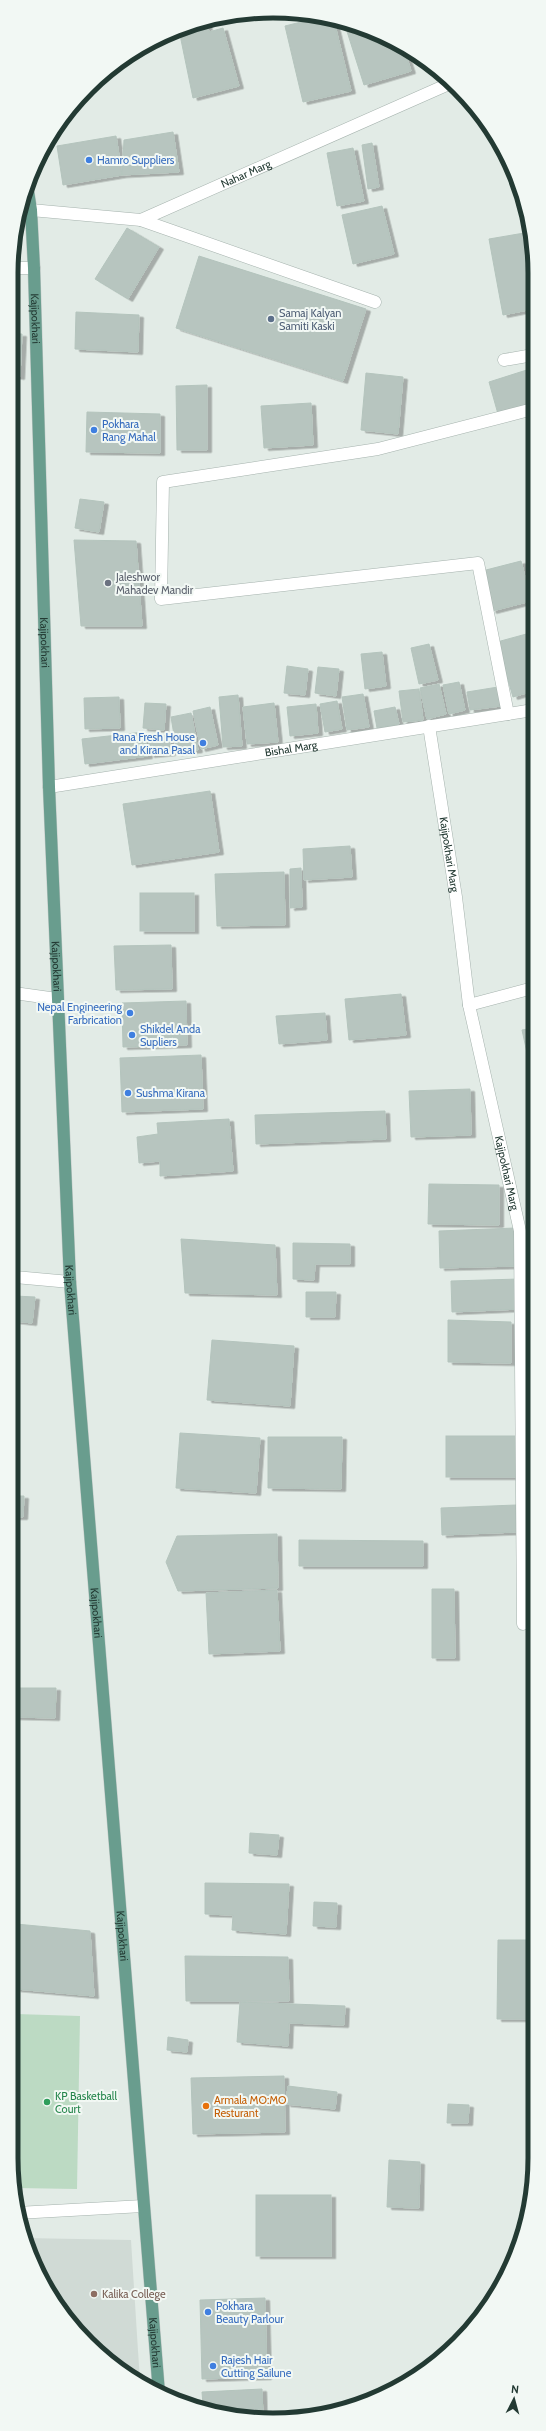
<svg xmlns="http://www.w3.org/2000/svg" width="546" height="2431" font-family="Cabin,sans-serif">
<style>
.built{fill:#d0dad5}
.green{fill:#bcdac3}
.building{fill:#b7c5bf;stroke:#b4c4bd;filter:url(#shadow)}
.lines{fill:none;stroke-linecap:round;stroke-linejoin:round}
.minor-casing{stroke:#a5b2ad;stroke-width:13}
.major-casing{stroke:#c1c8c6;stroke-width:13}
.minor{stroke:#fff;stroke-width:12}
.major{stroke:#699d8e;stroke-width:12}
.shop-dot{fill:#3f7fe0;stroke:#f2f8f4;stroke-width:1.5}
.service-dot{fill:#5c6f8a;stroke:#f2f8f4;stroke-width:1.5}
.worship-dot{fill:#6b7280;stroke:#f2f8f4;stroke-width:1.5}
.leisure-dot{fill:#2e9e5b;stroke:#f2f8f4;stroke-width:1.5}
.food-dot{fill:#e8710a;stroke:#f2f8f4;stroke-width:1.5}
.education-dot{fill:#8d6e63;stroke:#f2f8f4;stroke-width:1.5}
.labels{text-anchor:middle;stroke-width:4;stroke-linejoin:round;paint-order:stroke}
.shop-label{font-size:11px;fill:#366cbe;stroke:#f2f8f4;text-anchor:start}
.street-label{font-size:11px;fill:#233a33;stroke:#f2f8f4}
.service-label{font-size:11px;fill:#4e5e75;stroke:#f2f8f4;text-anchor:start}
.worship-label{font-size:11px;fill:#5b616d;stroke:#f2f8f4;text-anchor:start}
.leisure-label{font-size:11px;fill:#27864d;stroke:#f2f8f4;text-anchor:start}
.food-label{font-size:11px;fill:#c56008;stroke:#f2f8f4;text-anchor:start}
.education-label{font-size:11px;fill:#785e54;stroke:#f2f8f4;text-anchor:start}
.rim{fill:none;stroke:#233a33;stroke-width:5}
</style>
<defs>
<filter id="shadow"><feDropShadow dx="4.5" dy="2.5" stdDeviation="0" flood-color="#0004"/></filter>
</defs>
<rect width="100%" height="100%" fill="#e2ebe6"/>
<path class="built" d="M25,2238L131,2240L140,2382L114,2366L76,2331L31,2258Z"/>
<path class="green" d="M16,2014L80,2016L77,2189L16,2188Z"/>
<g class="building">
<path d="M321,17L334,21L351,91L303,102L285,26Z"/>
<path d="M206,20L209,32L223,28L239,86L193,98L179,30Z"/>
<path d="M345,25L389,38L404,49L411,71L364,85Z"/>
<path d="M173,132L179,172L122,175L124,140Z"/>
<path d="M116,136L122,175L63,185L57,146Z"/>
<path d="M372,143L379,187L368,189L362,145Z"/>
<path d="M353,148L364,201L337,206L327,153Z"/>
<path d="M382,206L394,254L353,264L342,215Z"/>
<path d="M127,228L159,247L128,299L95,279Z"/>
<path d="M530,232L533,249V309L503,315L489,239Z"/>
<path d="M199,256L366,309L343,381L176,328Z"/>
<path d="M76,312L139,315L138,352L75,349Z"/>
<path d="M13,334H22L20,377L13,376Z"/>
<path d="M533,368V403L498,414L489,382Z"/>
<path d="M366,373L403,377L398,434L361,430Z"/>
<path d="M207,385V450H177L176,386Z"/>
<path d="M311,403L313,445L264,448L261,406Z"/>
<path d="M87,412L160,414V453L86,452Z"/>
<path d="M80,499L104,502L99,532L75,528Z"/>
<path d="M74,540L136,541L142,626H81Z"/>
<path d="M521,561L531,601L492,611L482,571Z"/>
<path d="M530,633L533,642V691L513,697L497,642Z"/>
<path d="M429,644L438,680L419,684L411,648Z"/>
<path d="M382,652L386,686L365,689L361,654Z"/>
<path d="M287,666L308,669L305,695L284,693Z"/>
<path d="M318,667L339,669L336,696L315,693Z"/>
<path d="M459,682L465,710L449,714L443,685Z"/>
<path d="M439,684L446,714L427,719L420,688Z"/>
<path d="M498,687L501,706L470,710L467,692Z"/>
<path d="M419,689L423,720L403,722L399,691Z"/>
<path d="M363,694L369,727L347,730L342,697Z"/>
<path d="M238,695L242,746L223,747L219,697Z"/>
<path d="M119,697L120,728L85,729L84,698Z"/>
<path d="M337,701L342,729L325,732L320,704Z"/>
<path d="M145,703L166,704L164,730L143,728Z"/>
<path d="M274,703L278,742L247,744L243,707Z"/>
<path d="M316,704L318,733L290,736L287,707Z"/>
<path d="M210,707L218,745L201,749L193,711Z"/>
<path d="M395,707L399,724L377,728L374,711Z"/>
<path d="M191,713L198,750L177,753L171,717Z"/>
<path d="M144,732L148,756L85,764L82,739Z"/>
<path d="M169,735L171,753L150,755L149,737Z"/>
<path d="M210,791L219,852L132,865L123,804Z"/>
<path d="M350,846L352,877L304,880L303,849Z"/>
<path d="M301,868L302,907L290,908V869Z"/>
<path d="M284,872L285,925L217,926L215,874Z"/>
<rect x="140" y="893" width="54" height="38"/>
<path d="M171,945L172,989L116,990L114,946Z"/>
<path d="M401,994L406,1035L349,1040L345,999Z"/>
<path d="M186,1001L187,1045L123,1047L122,1003Z"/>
<path d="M325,1013L327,1040L279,1044L276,1016Z"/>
<path d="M533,1028V1071H531L522,1030Z"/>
<path d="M201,1055L203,1109L122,1112L120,1058Z"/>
<path d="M470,1089L471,1135L411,1137L409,1091Z"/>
<path d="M385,1111L386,1139L256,1144L255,1115Z"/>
<path d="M229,1119L233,1171L160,1176V1161L139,1163L137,1137L158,1134L157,1123Z"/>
<path d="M429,1184L499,1185V1225L428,1224Z"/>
<path d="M515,1228L516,1266L440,1268L439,1231Z"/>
<path d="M181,1239L275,1245L277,1295L185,1293Z"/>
<path d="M293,1243L350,1244V1264H315L314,1280L293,1279Z"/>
<path d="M519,1279L521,1309L452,1312L451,1281Z"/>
<path d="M306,1292H336L335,1317H306Z"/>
<path d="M15,1296L35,1297L32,1323L15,1321Z"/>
<path d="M448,1320L511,1322V1363L448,1362Z"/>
<path d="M212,1340L294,1346L290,1406L207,1400Z"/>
<path d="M180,1433L260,1438L256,1493L176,1488Z"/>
<rect x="446" y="1436" width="69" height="41"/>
<path d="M268,1437H342L341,1489L268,1488Z"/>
<path d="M15,1496H24L23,1517H15Z"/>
<path d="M516,1505L517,1532L442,1535L441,1508Z"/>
<path d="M277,1534L278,1588L178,1591L166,1562L177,1536Z"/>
<path d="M299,1540L423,1541V1566H299Z"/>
<path d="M432,1589H454L455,1658H432Z"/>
<path d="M277,1590L280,1651L209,1654L206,1593Z"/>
<path d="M15,1688H56L55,1718L15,1717Z"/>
<path d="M250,1833L279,1835L277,1855L249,1853Z"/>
<path d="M205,1883L289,1884L286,1934L232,1930L233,1915L205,1914Z"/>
<path d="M314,1902L337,1903L336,1927L313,1926Z"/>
<path d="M16,1924L90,1931L94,1996L16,1989Z"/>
<path d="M498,1940H533V2019H497Z"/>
<path d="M185,1956L288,1957L289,2001H186Z"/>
<path d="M240,2002L345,2006L344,2025L289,2023L288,2046L237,2042Z"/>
<path d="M168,2037L188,2040L187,2052L167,2050Z"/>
<path d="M284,2076L285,2132L193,2134L191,2078Z"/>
<path d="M288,2086L337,2092L335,2109L286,2104Z"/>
<path d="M448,2104L469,2105L468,2123H447Z"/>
<path d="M389,2160L420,2162L419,2208L387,2207Z"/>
<rect x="256" y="2195" width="75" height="61"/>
<path d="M528,2195H532L527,2215Z"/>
<path d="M265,2298L267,2377L202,2379L200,2300Z"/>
<path d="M262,2389L263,2419H256L203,2405L202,2392Z"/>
<path d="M381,2393L365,2402V2394Z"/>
</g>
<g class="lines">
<g class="minor-casing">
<g id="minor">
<path id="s1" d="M31,210L141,220L451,83"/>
<path d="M141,220L375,302"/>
<path d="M13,268H34"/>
<path d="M504,360L533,355"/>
<path d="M508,714L478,563L161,599L163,482L378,449L533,409"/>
<path id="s2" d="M429,726L456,897L469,1005L520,1231L523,1624"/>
<path id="s3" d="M49,787L533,710"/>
<path d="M14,993L57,999"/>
<path d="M469,1005L533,988"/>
<path d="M15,1277L70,1282"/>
<path d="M17,2213L143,2206"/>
</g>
</g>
<g class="major-casing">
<g id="major">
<path id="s4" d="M27,185L31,210L34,268L49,787L70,1282L159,2393"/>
</g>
</g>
<use href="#minor" class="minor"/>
<use href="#major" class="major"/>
</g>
<g class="shop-dot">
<circle cx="89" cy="160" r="4"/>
<circle cx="94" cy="430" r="4"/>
<circle cx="203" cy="743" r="4"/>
<circle cx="130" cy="1013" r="4"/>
<circle cx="132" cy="1035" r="4"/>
<circle cx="128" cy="1093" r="4"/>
<circle cx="208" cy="2312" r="4"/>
<circle cx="213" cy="2366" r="4"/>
</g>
<circle class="service-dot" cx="271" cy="319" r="4"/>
<circle class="worship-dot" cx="108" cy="583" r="4"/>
<circle class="leisure-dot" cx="47" cy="2102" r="4"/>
<circle class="food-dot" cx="206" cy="2106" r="4"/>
<circle class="education-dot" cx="94" cy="2294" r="4"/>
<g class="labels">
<g class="shop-label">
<text x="97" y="164">Hamro Suppliers</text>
<text x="102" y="428">Pokhara<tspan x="102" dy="13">Rang Mahal</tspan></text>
<text x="195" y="741" text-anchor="end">Rana Fresh House<tspan x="195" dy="13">and Kirana Pasal</tspan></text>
<text x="122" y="1011" text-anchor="end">Nepal Engineering<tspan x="122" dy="13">Farbrication</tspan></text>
<text x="140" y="1033">Shikdel Anda<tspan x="140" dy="13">Supliers</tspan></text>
<text x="136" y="1097">Sushma Kirana</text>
<text x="216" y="2310">Pokhara<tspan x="216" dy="13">Beauty Parlour</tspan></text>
<text x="221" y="2364">Rajesh Hair<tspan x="221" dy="13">Cutting Sailune</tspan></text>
</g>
<g class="street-label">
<text dy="4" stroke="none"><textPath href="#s1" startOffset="225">Nahar Marg</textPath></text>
<text dy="4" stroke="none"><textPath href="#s4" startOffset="134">Kajipokhari</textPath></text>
<text dy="4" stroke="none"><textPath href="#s4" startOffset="458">Kajipokhari</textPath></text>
<text dy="4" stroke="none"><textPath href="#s3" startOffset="245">Bishal Marg</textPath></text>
<text dy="4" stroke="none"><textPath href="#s2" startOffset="130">Kajipokhari Marg</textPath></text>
<text dy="4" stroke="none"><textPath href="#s4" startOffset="782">Kajipokhari</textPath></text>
<text dy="4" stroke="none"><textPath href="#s2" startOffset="454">Kajipokhari Marg</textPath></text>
<text dy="4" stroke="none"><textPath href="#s4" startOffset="1106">Kajipokhari</textPath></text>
<text dy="4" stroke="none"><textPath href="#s4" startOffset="1430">Kajipokhari</textPath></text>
<text dy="4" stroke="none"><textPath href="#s4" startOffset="1754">Kajipokhari</textPath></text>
<text dy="4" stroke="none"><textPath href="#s4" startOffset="2162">Kajipokhari</textPath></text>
</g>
<g class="service-label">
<text x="279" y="317">Samaj Kalyan<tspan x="279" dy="13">Samiti Kaski</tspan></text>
</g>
<g class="worship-label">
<text x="116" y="581">Jaleshwor<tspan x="116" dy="13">Mahadev Mandir</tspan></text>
</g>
<g class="leisure-label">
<text x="55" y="2100">KP Basketball<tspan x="55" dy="13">Court</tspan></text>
</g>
<g class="food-label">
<text x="214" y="2104">Armala MO:MO<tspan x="214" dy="13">Resturant</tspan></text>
</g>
<g class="education-label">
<text x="102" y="2298">Kalika College</text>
</g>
</g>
<path d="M0 0H546V2431H0ZM273 18H273A255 255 0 0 1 528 273V2158A255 255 0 0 1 273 2413H273A255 255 0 0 1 18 2158V273A255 255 0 0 1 273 18Z" fill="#f2f8f4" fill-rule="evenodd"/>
<path class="rim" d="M273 18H273A255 255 0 0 1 528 273V2158A255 255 0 0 1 273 2413H273A255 255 0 0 1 18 2158V273A255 255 0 0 1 273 18Z"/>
<g transform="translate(514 2399) rotate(6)" stroke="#f2f8f4" stroke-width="3" paint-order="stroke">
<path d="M0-3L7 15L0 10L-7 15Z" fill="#233a33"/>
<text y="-6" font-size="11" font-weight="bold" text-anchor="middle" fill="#233a33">N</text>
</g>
</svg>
